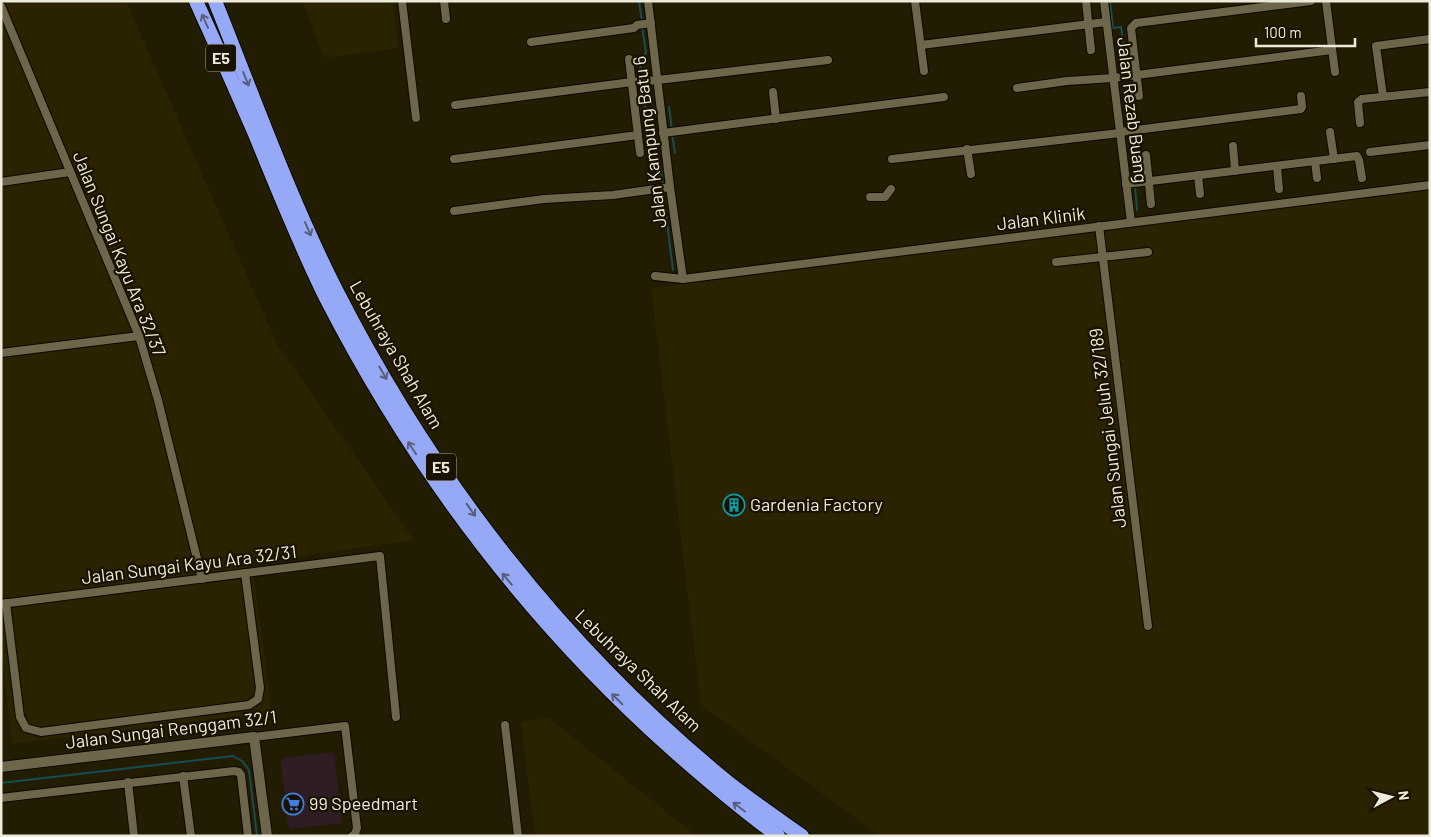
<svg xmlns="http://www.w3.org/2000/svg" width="1431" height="837" font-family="Barlow,sans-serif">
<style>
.commercial{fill:#2f1d24}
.built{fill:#2b2200}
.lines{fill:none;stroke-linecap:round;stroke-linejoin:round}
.stream{stroke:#164d50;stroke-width:2}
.street-casing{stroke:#0c0600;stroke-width:10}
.secondary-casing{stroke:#0c0600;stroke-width:12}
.highway-casing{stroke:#0c0600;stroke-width:16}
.street{stroke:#6d664a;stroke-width:8}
.secondary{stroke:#6d664a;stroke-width:10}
.highway{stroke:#96a9f6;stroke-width:14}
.oneway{stroke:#585e7b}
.labels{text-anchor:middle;stroke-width:4.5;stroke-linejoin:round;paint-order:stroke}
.shield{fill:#191200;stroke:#aea999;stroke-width:1}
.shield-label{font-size:16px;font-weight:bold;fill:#eeeada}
.street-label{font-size:18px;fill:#eeeada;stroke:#191200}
.poi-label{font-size:18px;fill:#eeeada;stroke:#191200;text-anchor:start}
</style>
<rect width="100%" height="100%" fill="#221c03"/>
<path class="commercial" d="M334,752L342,823L290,829L288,825L281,764L283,758Z"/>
<g class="built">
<path d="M1,1H126L277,344L414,540L252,563L272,713L12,744L1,647Z"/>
<path d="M302,1H393L398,48L324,58Z"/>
<path d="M1430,189V836H880L701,705L651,288Z"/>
<path d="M549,718L697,836H535L521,722Z"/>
</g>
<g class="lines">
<g class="stream">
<path d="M638,1L639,2L642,21"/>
<path d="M1110,1L1113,28L1121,27L1127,70"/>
<path d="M641,73L640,60L646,53L642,26"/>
<path d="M1128,85L1130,128"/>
<path d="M643,90L651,163H660L663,186"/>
<path d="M669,107L672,130"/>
<path d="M1130,133L1134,180"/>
<path d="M672,134L675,153"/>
<path d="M1135,185L1137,210"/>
<path d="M663,191L673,270"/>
<path d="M1,783L233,756L242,761L249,770L257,836"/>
</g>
<g class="street-casing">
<g id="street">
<path d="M402,1L416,118"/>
<path d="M444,1L446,19"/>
<path d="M648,1L670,187L683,279"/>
<path d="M915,1L924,71"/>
<path d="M1086,1L1091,50"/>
<path d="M1104,1L1131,222"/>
<path d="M1326,1L1335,72"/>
<path d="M1,6L139,336L158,400L202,579"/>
<path d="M531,42L634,28L637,25L651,23"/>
<path d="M921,45L1106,22"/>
<path d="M629,59L640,153"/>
<path d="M1017,88L1067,81L1113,78L1332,50"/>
<path d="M773,92L776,119"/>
<path d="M1139,96L1131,28L1136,23L1311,1"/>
<path d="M1383,96L1376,46L1430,39"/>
<path d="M455,105L632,82L658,80L828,60"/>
<path d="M1360,123L1358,102L1362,99L1430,92"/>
<path d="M1120,132L1301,109L1302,107L1301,96"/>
<path d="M1330,132L1334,159"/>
<path d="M663,133L944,97"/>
<path d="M1233,146L1235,171"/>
<path d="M967,149L971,174"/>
<path d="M1370,152L1430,145"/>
<path d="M1146,155L1151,204"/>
<path d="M454,159L638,135"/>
<path d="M892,159L1120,133"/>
<path d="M1315,161L1317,178"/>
<path d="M1277,166L1279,189"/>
<path d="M1198,175L1200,194"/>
<path d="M1,182L70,172"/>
<path d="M1126,184L1357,156L1359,160L1362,178"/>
<path d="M870,197H885L891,189"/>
<path d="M454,211L544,199L613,195L670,187"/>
<path d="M1099,226L1148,626"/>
<path d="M1056,262L1148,252"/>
<path d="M655,276L683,279L1430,185"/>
<path d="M1,353L139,336"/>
<path d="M6,603L20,717L26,728L41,732L249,705L258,699L260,688L245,573"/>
<path d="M1,604L380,556L396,717"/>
<path d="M505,725L518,836"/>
<path d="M254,737L345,726L357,828L355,834L352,836"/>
<path d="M183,776L191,836"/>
<path d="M128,782L134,836"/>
<path d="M1,798L234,771L239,772L241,775L248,836"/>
</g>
</g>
<g class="secondary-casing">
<path id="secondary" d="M1,767L254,737L267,836"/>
</g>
<g class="highway-casing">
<g id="highway">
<path d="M196,1C216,45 236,90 255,134C277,188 299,243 325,296C414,470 527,620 673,750C707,780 741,809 778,836"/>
<path d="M215,1C254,98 289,197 336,290C432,479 565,650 730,784C753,802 778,819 802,836"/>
</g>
</g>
<use href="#street" class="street"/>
<use href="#secondary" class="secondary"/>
<use href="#highway" class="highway"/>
</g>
<defs><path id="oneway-shaft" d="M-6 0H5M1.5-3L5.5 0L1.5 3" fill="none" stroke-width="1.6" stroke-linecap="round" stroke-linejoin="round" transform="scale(1.25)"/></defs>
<g class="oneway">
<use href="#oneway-shaft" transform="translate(205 21) rotate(-114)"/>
<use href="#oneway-shaft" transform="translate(246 79) rotate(68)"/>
<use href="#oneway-shaft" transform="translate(308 229) rotate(66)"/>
<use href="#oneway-shaft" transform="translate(383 373) rotate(60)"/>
<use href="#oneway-shaft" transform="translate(412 448) rotate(-123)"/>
<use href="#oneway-shaft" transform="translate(471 510) rotate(55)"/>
<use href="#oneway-shaft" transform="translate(507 579) rotate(-130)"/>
<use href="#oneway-shaft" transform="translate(617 699) rotate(-135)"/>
<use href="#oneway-shaft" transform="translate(739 807) rotate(-143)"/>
</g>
<defs>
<g id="building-ring" transform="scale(1.125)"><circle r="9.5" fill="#191200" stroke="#0f9aa8" stroke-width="1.5"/><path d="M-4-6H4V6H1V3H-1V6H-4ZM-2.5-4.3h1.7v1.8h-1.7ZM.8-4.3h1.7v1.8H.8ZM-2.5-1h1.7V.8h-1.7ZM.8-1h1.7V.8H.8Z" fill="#0f9aa8"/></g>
<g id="supermarket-ring" transform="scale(1.125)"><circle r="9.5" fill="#191200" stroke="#3f7fe0" stroke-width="1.5"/><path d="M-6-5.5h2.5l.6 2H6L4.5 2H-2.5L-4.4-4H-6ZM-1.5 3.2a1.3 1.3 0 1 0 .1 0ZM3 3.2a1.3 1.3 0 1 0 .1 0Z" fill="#3f7fe0"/></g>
</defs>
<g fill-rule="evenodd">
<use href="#building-ring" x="734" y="505"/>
<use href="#supermarket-ring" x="293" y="804"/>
</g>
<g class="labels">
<g class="shield">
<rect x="206" y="44.5" width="30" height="27" rx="4"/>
<rect x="426" y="453.5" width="30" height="27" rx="4"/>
</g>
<g class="shield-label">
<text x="221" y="64">E5</text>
<text x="441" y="473">E5</text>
</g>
<g class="street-label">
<text transform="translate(1132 110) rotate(83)" y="6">Jalan Rezab Buang</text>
<text transform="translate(650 142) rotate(-97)" y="6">Jalan Kampung Batu 6</text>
<text transform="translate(1041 219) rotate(-7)" y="6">Jalan Klinik</text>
<text transform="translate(119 254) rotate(68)" y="6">Jalan Sungai Kayu Ara 32/37</text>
<text transform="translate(396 355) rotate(60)" y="6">Lebuhraya Shah Alam</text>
<text transform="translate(1108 428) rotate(-97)" y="6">Jalan Sungai Jeluh 32/189</text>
<text transform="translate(189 565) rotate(-7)" y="6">Jalan Sungai Kayu Ara 32/31</text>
<text transform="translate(638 671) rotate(44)" y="6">Lebuhraya Shah Alam</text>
<text transform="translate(171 730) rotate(-7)" y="6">Jalan Sungai Renggam 32/1</text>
</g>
<g class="poi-label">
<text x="750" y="511">Gardenia Factory</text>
<text x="309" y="810">99 Speedmart</text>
</g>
</g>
<rect width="1431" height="837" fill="none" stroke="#eeeada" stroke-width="5"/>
<g transform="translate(1391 797) rotate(83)" stroke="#191200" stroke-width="4" paint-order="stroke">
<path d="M0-4L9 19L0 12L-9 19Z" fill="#eeeada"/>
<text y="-8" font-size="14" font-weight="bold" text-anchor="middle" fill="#eeeada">N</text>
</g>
<path d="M1256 38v8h99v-8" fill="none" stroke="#eeeada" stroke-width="2.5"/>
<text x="1264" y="38" font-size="15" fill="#eeeada" stroke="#191200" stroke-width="4" paint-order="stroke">100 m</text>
</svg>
